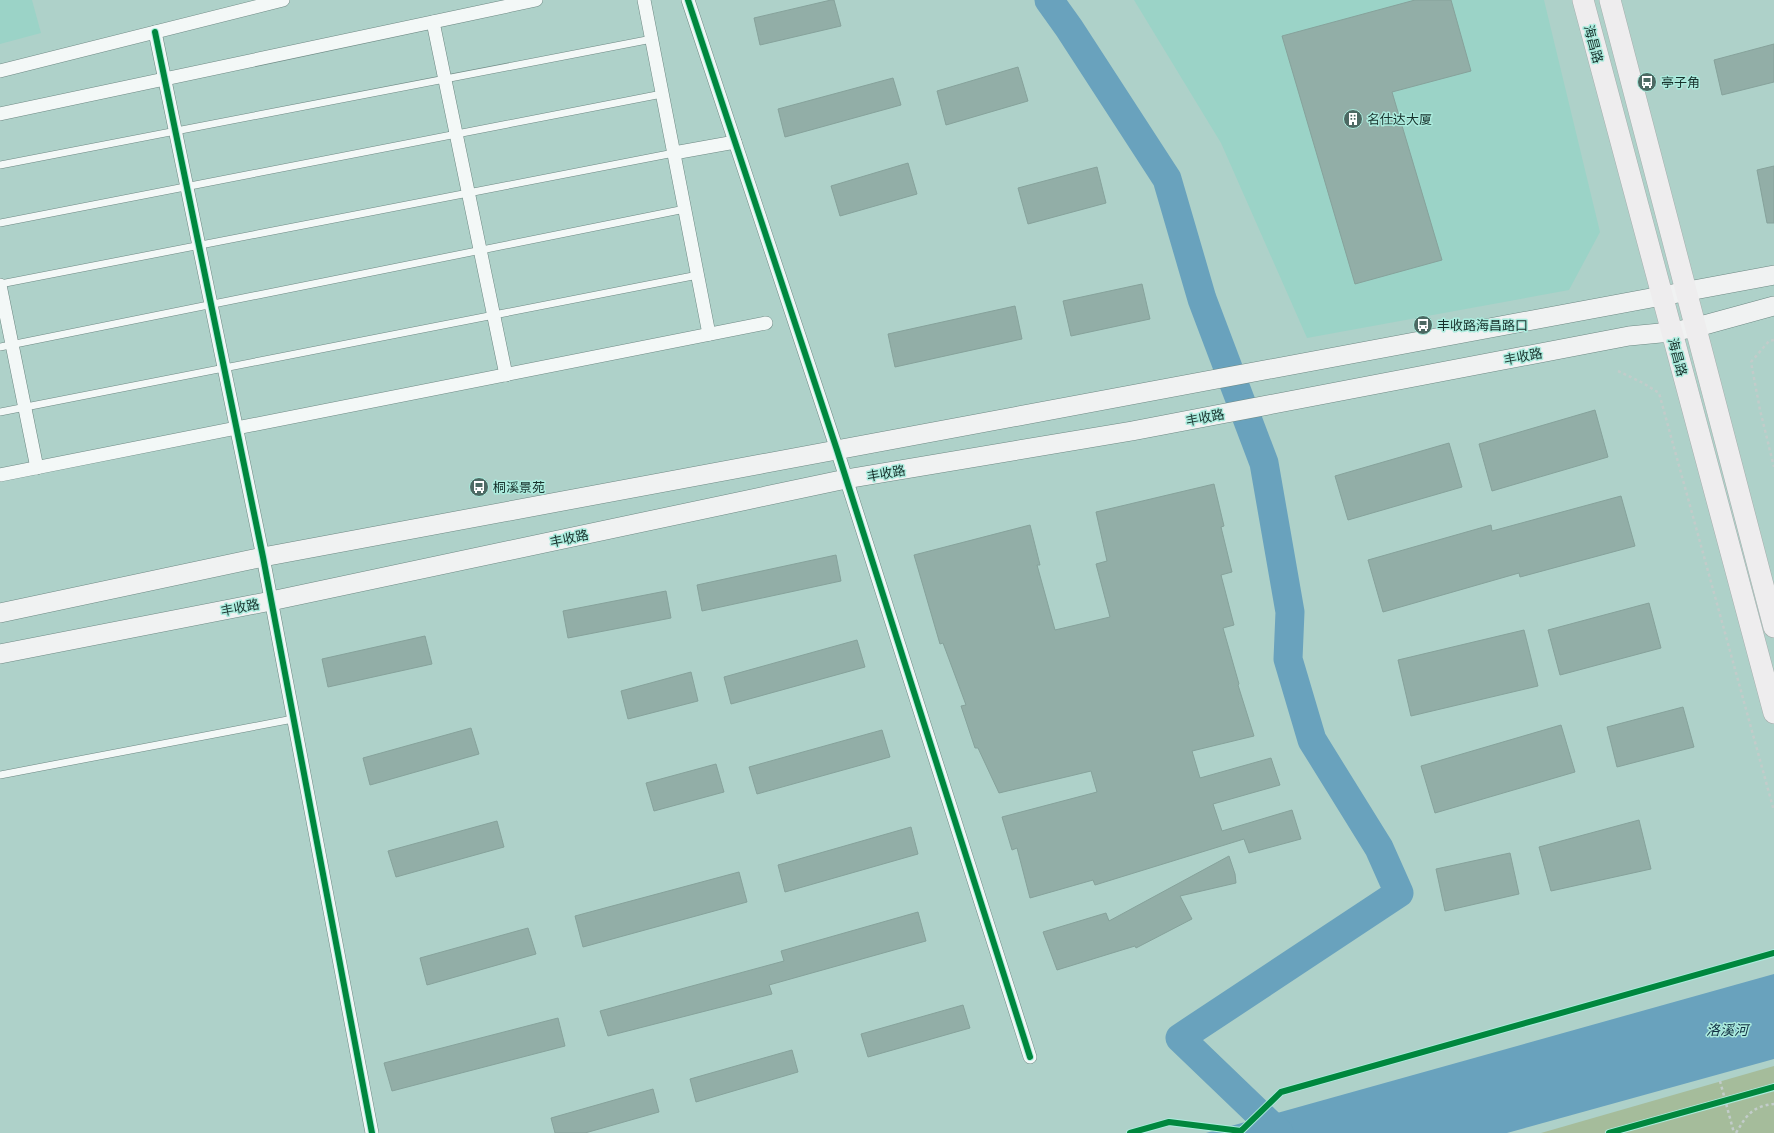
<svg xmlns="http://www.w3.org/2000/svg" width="1774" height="1133" font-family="Raleway,'Noto Sans SC',sans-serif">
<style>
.built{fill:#9bd3c7}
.green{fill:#a5bc9b}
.water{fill:#69a2bd}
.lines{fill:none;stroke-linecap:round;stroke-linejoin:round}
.river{stroke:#69a2bd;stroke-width:29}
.building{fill:#92aea7;stroke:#86a29b}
.lane-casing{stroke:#6d8883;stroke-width:8}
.street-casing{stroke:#6d8883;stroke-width:14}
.secondary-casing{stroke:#6d8883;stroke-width:20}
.primary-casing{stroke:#a6aead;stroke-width:22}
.path{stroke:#c2ccca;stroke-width:2.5;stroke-dasharray:3 3;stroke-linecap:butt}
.lane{stroke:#f3f8f7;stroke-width:7}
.street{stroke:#f3f8f7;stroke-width:13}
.secondary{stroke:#f0f2f2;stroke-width:19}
.primary{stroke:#eeedee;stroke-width:21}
.cycleway-casing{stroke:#acecde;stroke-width:8}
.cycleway{stroke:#00873e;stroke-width:6}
.labels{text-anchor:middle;stroke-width:3;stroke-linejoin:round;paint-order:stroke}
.street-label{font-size:13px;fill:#17312c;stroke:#acecde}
.poi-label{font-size:13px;fill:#17312c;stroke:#acecde;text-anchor:start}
.water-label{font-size:14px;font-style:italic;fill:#102e41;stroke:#acecde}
</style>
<rect width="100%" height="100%" fill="#aed1c9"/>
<g class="built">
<path d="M0,0H32L41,33L0,44Z"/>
<path d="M1134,0H1544L1600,232L1569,290L1307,338L1221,143Z"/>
</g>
<path class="green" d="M1774,1066V1133H1541Z"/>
<path class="water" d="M1774,974V1059L1507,1133H1206Z"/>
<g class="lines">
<path class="river" d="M1049,0L1069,28L1167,179L1202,299L1264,463L1290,612L1288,659L1312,740L1379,848L1399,893L1180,1038L1279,1133"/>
</g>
<g class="building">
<path d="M831,0H834L841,26L760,45L754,18Z"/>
<path d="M1415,0H1451L1471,71L1392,92L1442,260L1355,284L1282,36Z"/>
<path d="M1774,44V82L1722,95L1714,60Z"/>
<path d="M1018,67L1028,101L946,125L937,91Z"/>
<path d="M893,78L901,105L785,137L778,109Z"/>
<path d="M908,163L917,194L840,216L831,186Z"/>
<path d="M1774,166V223H1767L1757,170Z"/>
<path d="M1097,167L1106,203L1028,224L1018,188Z"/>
<path d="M1142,284L1150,319L1071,336L1063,301Z"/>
<path d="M1015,306L1022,339L895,367L888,334Z"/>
<path d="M1595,410L1608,457L1492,491L1479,444Z"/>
<path d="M1449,443L1462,487L1348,520L1335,476Z"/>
<path d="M1214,484L1224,526L1221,527L1232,572L1221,575L1234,625L1223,628L1239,684L1238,685L1254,736L1192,751L1200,778L1271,758L1280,785L1213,804L1222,831L1292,810L1301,839L1249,853L1244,839L1095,885L1093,880L1030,898L1017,848L1012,850L1002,817L1097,792L1091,771L999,793L978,748H975L961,706L966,705L943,643L940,644L914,555L1030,525L1040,565H1037L1055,630L1110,617L1096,564L1107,561L1096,512Z"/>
<path d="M1621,496L1635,546L1520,577L1519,573L1383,612L1368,560L1491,525L1492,531Z"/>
<path d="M836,555L841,581L702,611L697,585Z"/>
<path d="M666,591L671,618L568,638L563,611Z"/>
<path d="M1649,603L1661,648L1560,675L1548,630Z"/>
<path d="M1524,630L1538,686L1411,716L1398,660Z"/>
<path d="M425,636L432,664L328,687L322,659Z"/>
<path d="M857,640L865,667L731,704L724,677Z"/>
<path d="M691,672L698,701L628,719L621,691Z"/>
<path d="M1683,707L1694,747L1617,767L1607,727Z"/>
<path d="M1561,725L1575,772L1435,813L1421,766Z"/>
<path d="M471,728L479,754L370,785L363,758Z"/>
<path d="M882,730L890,757L757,794L749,767Z"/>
<path d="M716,764L724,792L654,811L646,783Z"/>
<path d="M1639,820L1651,869L1551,891L1539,847Z"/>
<path d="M497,821L504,847L396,877L388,851Z"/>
<path d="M911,827L918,854L785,892L778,865Z"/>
<path d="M1510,853L1519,894L1445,911L1436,869Z"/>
<path d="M1229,856L1235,874L1236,883L1180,896L1192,919L1136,948L1135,946L1057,970L1043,932L1106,913L1109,921Z"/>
<path d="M739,872L747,902L583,947L575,916Z"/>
<path d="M918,912L926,941L769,985L772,994L608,1036L600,1011L784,961L781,951Z"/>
<path d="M528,928L536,954L427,985L420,958Z"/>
<path d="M963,1005L970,1028L868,1057L861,1034Z"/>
<path d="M558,1018L565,1046L392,1091L384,1063Z"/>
<path d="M792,1050L798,1072L696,1102L690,1079Z"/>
<path d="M653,1089L659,1112L585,1133H555L551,1118Z"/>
</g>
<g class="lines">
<g class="lane-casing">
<g id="lane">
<path d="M0,165L652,39"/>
<path d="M0,223L662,94"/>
<path d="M0,284L674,153"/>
<path d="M0,347L685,209"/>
<path d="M0,412L698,275"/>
<path d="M0,775L293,719"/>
</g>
</g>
<g class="street-casing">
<g id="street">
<path d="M644,0L709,334"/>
<path d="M688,0L837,450L1030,1057"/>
<path d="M433,22L506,375"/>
<path d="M155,32L263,557L372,1133"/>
<path d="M0,71L283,0"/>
<path d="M0,114L536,0"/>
<path d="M674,153L735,142"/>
<path d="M0,285L37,468"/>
<path d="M0,475L766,323"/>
</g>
</g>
<g class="secondary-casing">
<g id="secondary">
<path d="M0,613L263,557L1774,275"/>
<path d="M0,654L271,601L846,479L1132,431L1629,336L1671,332L1697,327L1774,306"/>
</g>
</g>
<g class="primary-casing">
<g id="primary">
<path d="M1583,0L1774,713"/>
<path d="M1610,0L1774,627"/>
</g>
</g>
<g class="path">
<path d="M1774,340L1769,341L1751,362L1760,410L1774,467"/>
<path d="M1618,371L1643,383L1659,393L1774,811"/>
<path d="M1720,1081L1734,1133"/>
<path d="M1736,1133C1746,1116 1752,1106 1774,1104"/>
</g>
<use href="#lane" class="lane"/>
<use href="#street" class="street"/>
<use href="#secondary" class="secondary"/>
<use href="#primary" class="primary"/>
<g class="cycleway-casing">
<g id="cycleway">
<path d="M688,0L837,450L1030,1057"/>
<path d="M155,32L263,557L372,1133"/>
<path d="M1130,1133L1169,1122L1241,1131L1281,1092L1774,953"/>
<path d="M1609,1133L1774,1087"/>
</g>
</g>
<use href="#cycleway" class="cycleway"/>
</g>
<defs>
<g id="bus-disc" transform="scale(1)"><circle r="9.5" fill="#4c6963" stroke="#acecde"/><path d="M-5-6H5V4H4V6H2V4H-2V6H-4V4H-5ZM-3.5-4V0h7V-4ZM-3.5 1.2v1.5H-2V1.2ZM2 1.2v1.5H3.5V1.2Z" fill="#fff"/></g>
<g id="building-disc" transform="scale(1)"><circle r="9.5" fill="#4c6963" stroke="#acecde"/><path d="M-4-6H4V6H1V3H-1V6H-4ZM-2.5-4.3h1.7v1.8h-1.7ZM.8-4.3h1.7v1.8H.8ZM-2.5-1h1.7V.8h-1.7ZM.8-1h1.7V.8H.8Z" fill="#fff"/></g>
</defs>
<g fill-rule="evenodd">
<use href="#bus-disc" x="1647" y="82"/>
<use href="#building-disc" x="1353" y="119"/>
<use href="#bus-disc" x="1423" y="325"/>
<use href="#bus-disc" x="479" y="487"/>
</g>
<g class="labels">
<g class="street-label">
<text transform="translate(1594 44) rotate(75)" y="5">海昌路</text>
<text transform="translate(1523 356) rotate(-11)" y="5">丰收路</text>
<text transform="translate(1678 357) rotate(75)" y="5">海昌路</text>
<text transform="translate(1205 417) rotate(-11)" y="5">丰收路</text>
<text transform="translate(886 473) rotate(-10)" y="5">丰收路</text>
<text transform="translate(569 538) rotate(-12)" y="5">丰收路</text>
<text transform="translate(240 607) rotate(-11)" y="5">丰收路</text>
</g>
<g class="poi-label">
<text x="1661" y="87">亭子角</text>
<text x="1367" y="124">名仕达大厦</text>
<text x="1437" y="330">丰收路海昌路口</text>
<text x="493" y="492">桐溪景苑</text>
</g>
<g class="water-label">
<text x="1727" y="1035">洛溪河</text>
</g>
</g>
</svg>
